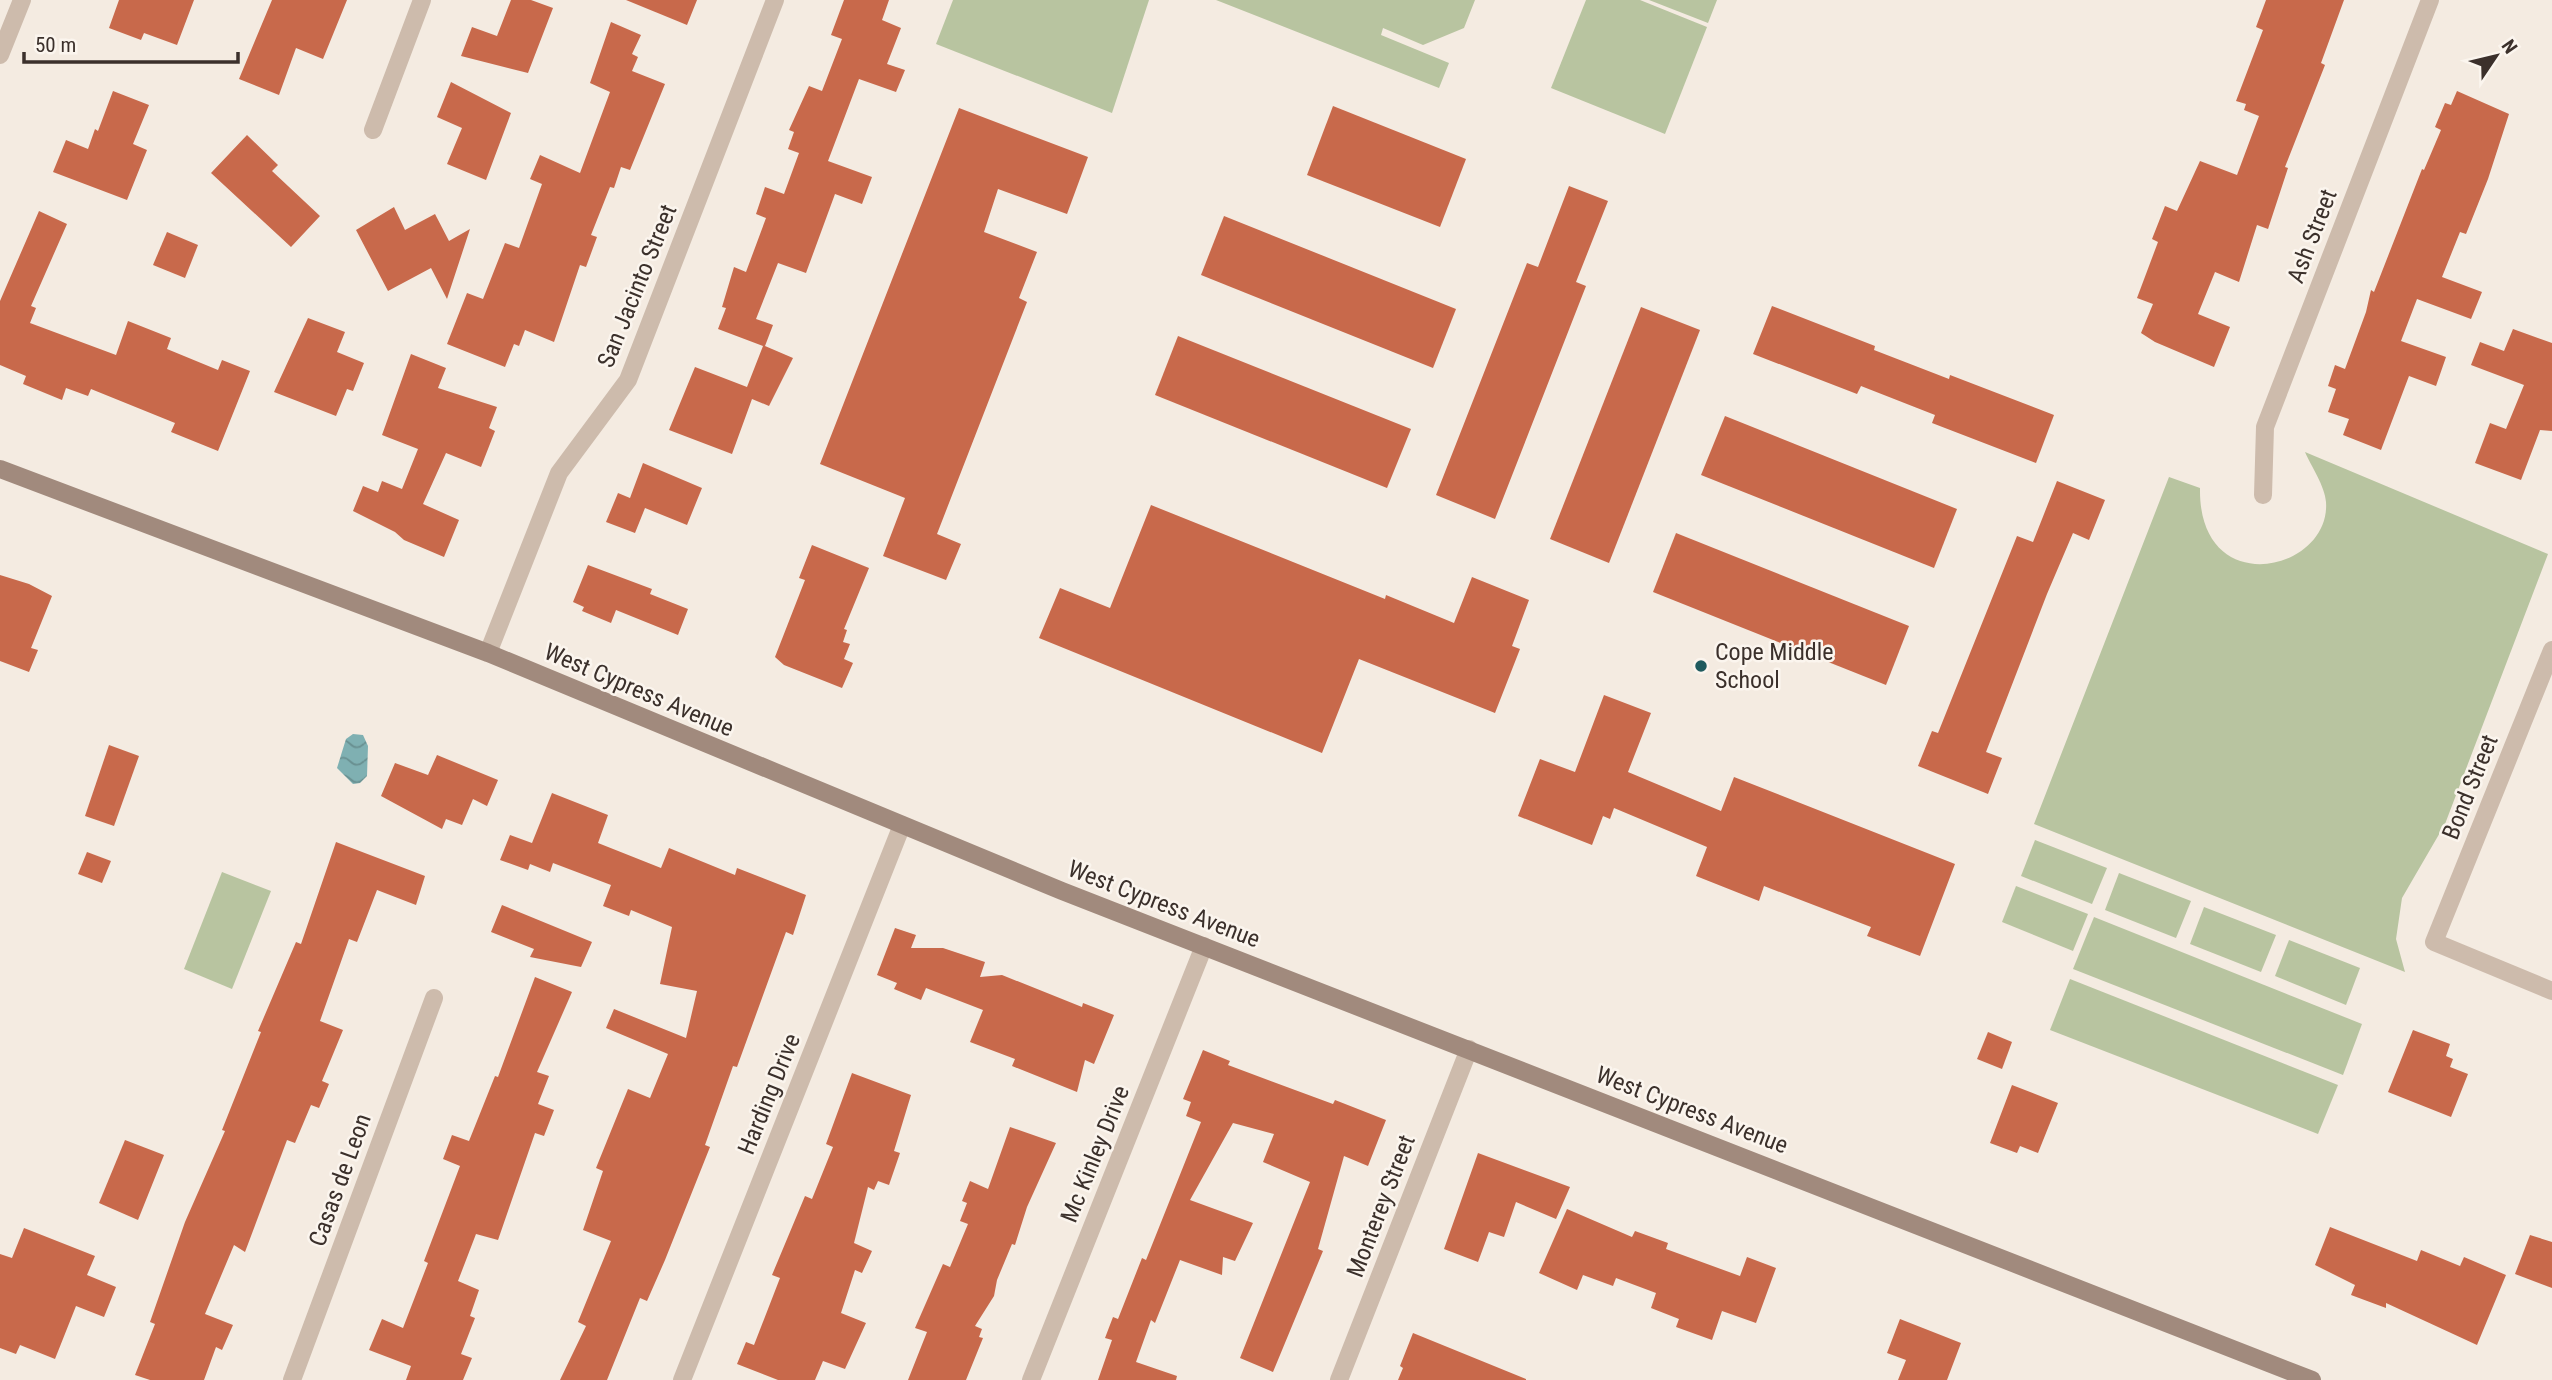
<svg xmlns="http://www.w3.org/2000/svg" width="2552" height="1380" font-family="'Roboto Condensed',sans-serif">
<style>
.green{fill:#b8c4a0}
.water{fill:url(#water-waves)}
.building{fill:#c8694b}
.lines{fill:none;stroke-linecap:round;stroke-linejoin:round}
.minor{stroke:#cdbbac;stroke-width:18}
.tertiary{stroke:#cdbbac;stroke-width:18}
.secondary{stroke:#a18a7d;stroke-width:18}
.poi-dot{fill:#1f5a5e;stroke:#fbf5ee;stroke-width:2.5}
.labels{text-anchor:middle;stroke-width:5;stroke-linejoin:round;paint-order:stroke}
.street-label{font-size:24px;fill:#3b302b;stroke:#fbf5ee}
.poi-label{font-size:24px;fill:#3b302b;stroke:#fbf5ee;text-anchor:start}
</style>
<defs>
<pattern id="water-waves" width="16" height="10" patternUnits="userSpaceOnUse" patternTransform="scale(1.75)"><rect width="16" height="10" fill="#7fb0b2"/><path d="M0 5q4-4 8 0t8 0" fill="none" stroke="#699091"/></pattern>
</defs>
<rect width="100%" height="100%" fill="#f4ebe1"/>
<g class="green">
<path d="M953,0H1149L1112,113L936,44Z"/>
<path d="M1216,0H1475L1464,28L1423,45L1383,28L1381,35L1449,63L1439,88Z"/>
<path d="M1586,0H1640L1707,27L1665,134L1551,88Z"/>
<path d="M1649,0H1717L1708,23Z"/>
<path d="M2305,452L2548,554L2445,824L2402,898L2396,939L2405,972L2034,824L2169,477L2200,488C2198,602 2331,572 2326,502C2325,486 2311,466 2305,452Z"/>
<path d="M2035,840L2107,868L2092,904L2021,876Z"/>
<path d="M222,872L271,891L232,989L184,969Z"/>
<path d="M2119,873L2191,901L2176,938L2105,910Z"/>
<path d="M2016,886L2088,914L2073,951L2002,922Z"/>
<path d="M2204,907L2276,935L2261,972L2190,944Z"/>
<path d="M2094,917L2362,1024L2343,1075L2073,969Z"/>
<path d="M2289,940L2360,968L2346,1005L2275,976Z"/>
<path d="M2070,979L2338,1085L2318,1134L2050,1030Z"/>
</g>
<path class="water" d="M353,734L363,735L368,746L367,776L360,783L353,784L337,768L346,739Z"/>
<g class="building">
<path d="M119,0H194L177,45L144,33L141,40L109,28Z"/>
<path d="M272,0H347L323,59L296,48L279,95L239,79Z"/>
<path d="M511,0H531L553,8L528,73L461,56L472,27L497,36Z"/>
<path d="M626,0H697L687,25Z"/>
<path d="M844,0H889L882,20L901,28L887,64L905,70L896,92L859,79L828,161L872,177L862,204L835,194L806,273L778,263L756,319L773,325L765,346L793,358L769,406L752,399L732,454L669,430L695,367L747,387L763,346L718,329L726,308L722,307L734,267L746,272L766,218L756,214L765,187L784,194L799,153L788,149L794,132L789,130L809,86L822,91L842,39L831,35Z"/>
<path d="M2266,0H2344L2321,63L2325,65L2285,167L2288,168L2268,229L2257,225L2239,282L2215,272L2198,314L2230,327L2214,367L2155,342L2141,333L2153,304L2137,298L2158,242L2152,239L2165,206L2177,211L2200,161L2237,175L2259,116L2244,110L2246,104L2236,101L2263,30L2256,27Z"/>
<path d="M611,22L641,35L632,54L638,57L632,71L665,84L630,170L621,167L614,188L610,187L591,235L597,237L586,267L580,265L554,342L525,330L519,346L514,344L505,367L447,344L467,293L483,299L505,243L519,248L542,184L530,179L540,155L580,173L610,92L590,83Z"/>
<path d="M451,82L511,113L486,180L447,164L462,128L437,117Z"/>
<path d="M113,91L149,105L133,144L147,150L127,200L53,172L66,140L88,149L95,129L98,131Z"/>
<path d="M2457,91L2509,114L2488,179L2466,234L2460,232L2442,277L2482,292L2471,319L2417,299L2401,341L2446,357L2436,386L2409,376L2381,450L2343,435L2349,419L2328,412L2336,389L2328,386L2335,365L2345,369L2366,312L2371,290L2374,292L2422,169L2424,170L2441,130L2435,127L2445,103L2451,105Z"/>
<path d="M1333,106L1466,159L1440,227L1307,175Z"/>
<path d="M959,108L1088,157L1067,214L998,189L984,232L1037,252L1019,298L1027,302L937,534L961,544L946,580L883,556L905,498L820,464Z"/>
<path d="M247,135L278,165L272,171L320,216L291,247L211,173Z"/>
<path d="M1569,186L1608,201L1576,282L1586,286L1495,519L1436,495L1527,263L1538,267Z"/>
<path d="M394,207L405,230L435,214L449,241L470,229L447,299L431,268L388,291L356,230Z"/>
<path d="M39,211L67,224L31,306L36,308L30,323L116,355L128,321L171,338L167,349L218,370L222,360L250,371L218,451L171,432L175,423L91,389L88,396L66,388L62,400L23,384L26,376L0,365V301Z"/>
<path d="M1224,216L1456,309L1433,368L1201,275Z"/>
<path d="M167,232L198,245L185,278L153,265Z"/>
<path d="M1772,306L1875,346L1874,350L1949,379L1950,375L2054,415L2036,463L1932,423L1935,415L1861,386L1857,394L1753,354Z"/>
<path d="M1641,307L1700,330L1609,563L1550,539Z"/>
<path d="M308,318L345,332L337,352L364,363L353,391L347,389L336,416L274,392Z"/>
<path d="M2513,329L2552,343V431L2540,430L2521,480L2475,463L2490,423L2506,429L2524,385L2471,365L2480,342L2504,351Z"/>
<path d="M1178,336L1411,429L1387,488L1155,395Z"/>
<path d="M411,354L446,368L438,388L497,407L489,428L495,431L481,467L446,453L423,504L459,520L444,557L404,540L395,532L353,511L363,486L378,492L382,481L402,489L418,449L382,435Z"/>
<path d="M1725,416L1957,509L1934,568L1701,475Z"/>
<path d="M643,463L702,488L687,525L645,508L635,533L606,522L618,493L630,498Z"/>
<path d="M2057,481L2105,500L2089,540L2073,533L2047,594L1986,752L2002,758L1988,794L1918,766L1932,731L1938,733L2017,536L2033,542Z"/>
<path d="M1151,505L1385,599L1386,595L1454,623L1472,577L1529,600L1512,646L1520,649L1495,713L1359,659L1322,753L1039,638L1060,588L1110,608Z"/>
<path d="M1676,533L1909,626L1886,685L1653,592Z"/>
<path d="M812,545L869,568L844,629L847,630L843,642L850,644L844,659L853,663L842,688L784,665L775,657L805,580L799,578Z"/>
<path d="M588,565L652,589L650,594L688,609L678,635L616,610L611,623L582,611L584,607L573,602Z"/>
<path d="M0,575L29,584L52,596L31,648L38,650L29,672L0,661Z"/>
<path d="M1604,695L1651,713L1628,772L1721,811L1734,777L1955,864L1920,956L1867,936L1871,927L1764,886L1759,901L1696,876L1707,847L1614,808L1610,819L1603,816L1592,845L1518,816L1540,759L1575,772Z"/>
<path d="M109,745L139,756L114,826L85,816Z"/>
<path d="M437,755L498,780L487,806L473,799L462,825L446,819L442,829L381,796L395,763L428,775Z"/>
<path d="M552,793L608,815L598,843L661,868L669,848L735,875L737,868L806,895L793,935L786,932L737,1067L733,1066L705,1145L710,1147L665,1260L647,1301L640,1298L607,1380H560L586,1326L578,1322L611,1241L583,1230L603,1171L596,1168L628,1089L650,1098L668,1054L606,1028L614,1009L686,1038L697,991L660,984L672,927L631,910L629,916L603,906L611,885L553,863L550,872L530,864L528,870L500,860L510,835L532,843Z"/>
<path d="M336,842L425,876L416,905L377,890L357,942L349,939L320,1021L343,1030L322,1081L329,1084L319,1108L311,1105L295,1143L287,1140L245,1252L234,1245L205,1314L233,1325L222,1350L216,1347L204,1380H150L135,1375L155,1324L150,1322L185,1222L225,1131L222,1130L261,1032L258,1031L296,942L301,944Z"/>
<path d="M87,852L111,861L102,883L78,874Z"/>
<path d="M502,905L592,942L581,967L530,957L534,949L491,932Z"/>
<path d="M895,928L916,935L911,948H943L985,962L980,977L1002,975L1082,1007L1083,1003L1114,1015L1094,1064L1085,1060L1077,1092L1012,1066L1015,1059L970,1042L983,1010L926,988L921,1000L894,989L897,983L877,975Z"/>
<path d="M535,977L572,992L537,1072L549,1076L538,1104L554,1110L544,1136L535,1133L498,1240L476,1234L458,1281L479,1290L470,1316L475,1318L461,1354L472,1358L463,1380H406L411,1366L369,1350L382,1319L403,1328L428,1263L424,1261L460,1166L443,1159L452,1135L469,1141L495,1076L498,1077Z"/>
<path d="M2413,1030L2450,1044L2446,1056L2453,1059L2450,1067L2468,1074L2451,1117L2388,1092Z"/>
<path d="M1988,1032L2012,1042L2002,1069L1977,1059Z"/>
<path d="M1203,1050L1230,1061L1228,1065L1295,1090L1333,1104L1335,1100L1386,1120L1368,1166L1344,1156L1318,1249L1323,1251L1273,1372L1240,1358L1310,1182L1263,1162L1274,1134L1233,1123L1190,1200L1253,1223L1235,1261L1223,1257L1222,1275L1180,1260L1155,1323L1151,1320L1136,1362L1177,1376L1176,1380H1098L1112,1340L1105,1338L1113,1317L1118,1319L1142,1258L1146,1260L1201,1122L1186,1116L1191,1102L1183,1099Z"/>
<path d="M852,1073L911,1095L894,1151L900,1153L889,1185L878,1181L874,1190L868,1187L854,1243L872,1251L862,1273L855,1270L841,1313L866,1323L845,1369L823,1361L815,1380H778L737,1364L746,1342L754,1345L780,1278L772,1275L805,1196L812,1199L833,1147L826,1144Z"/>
<path d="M2012,1085L2058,1103L2038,1153L2020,1146L2017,1153L1990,1143Z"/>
<path d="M1010,1127L1056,1143L1027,1207L1015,1245L1012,1244L997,1280L994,1296L975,1326L982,1329L979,1337L983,1338L966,1380H908L927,1332L915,1328L943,1264L950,1267L968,1224L960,1221L967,1203L962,1201L970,1181L988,1189Z"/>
<path d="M125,1140L164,1155L138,1220L99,1203Z"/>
<path d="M1478,1153L1570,1187L1556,1219L1516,1202L1504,1237L1489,1232L1478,1262L1444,1249Z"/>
<path d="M1567,1209L1632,1237L1635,1231L1668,1243L1666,1249L1740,1276L1747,1257L1776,1268L1756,1323L1722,1311L1712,1340L1676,1327L1679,1319L1651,1308L1656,1293L1616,1278L1613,1286L1583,1275L1577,1290L1539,1273Z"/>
<path d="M2330,1227L2417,1261L2421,1250L2460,1266L2464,1257L2506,1275L2477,1345L2386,1303V1308L2351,1295L2355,1285L2315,1265Z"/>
<path d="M24,1228L95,1256L87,1275L116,1287L104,1317L76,1306L55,1359L20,1345L16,1354L0,1348V1254L12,1258Z"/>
<path d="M2530,1235L2552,1242V1288L2515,1274Z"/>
<path d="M1900,1319L1961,1343L1947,1380H1898L1906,1360L1887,1353Z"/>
<path d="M1413,1333L1526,1379V1380H1398L1403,1368L1400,1366Z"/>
</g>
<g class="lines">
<g class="minor">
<path d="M373,130L422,0"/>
<path d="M2263,495L2265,427L2430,0"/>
<path d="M2552,650L2434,942L2552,991"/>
<path d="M488,653L559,473L628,380L775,0"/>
<path d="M292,1380L434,998"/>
<path d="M682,1380L902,825"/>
<path d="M1031,1380L1204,946"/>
<path d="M1339,1380L1469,1049"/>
</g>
<path class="tertiary" d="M0,55L22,0"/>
<path class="secondary" d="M0,469L488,653L1062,891L2312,1380"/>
</g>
<circle class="poi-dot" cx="1701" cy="666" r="7"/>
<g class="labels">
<g class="street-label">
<text transform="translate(2312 236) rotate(-69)" y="8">Ash Street</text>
<text transform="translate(637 286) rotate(-68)" y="8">San Jacinto Street</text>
<text transform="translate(639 690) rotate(23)" y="8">West Cypress Avenue</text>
<text transform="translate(2470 787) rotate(-68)" y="8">Bond Street</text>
<text transform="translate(1164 904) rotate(21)" y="8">West Cypress Avenue</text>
<text transform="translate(769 1094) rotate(-68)" y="8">Harding Drive</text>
<text transform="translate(1692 1110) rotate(21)" y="8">West Cypress Avenue</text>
<text transform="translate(1095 1154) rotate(-68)" y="8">Mc Kinley Drive</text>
<text transform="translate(340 1180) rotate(-70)" y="8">Casas de Leon</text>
<text transform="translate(1381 1206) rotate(-69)" y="8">Monterey Street</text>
</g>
<g class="poi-label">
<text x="1715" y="660">Cope Middle<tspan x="1715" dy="28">School</tspan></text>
</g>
</g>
<g transform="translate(2496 56) rotate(55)" stroke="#fbf5ee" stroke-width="5" paint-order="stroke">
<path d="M0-5L12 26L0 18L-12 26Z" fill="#3b302b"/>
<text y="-10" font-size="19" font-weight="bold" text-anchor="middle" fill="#3b302b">N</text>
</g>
<path d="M24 52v10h214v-10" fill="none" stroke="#3b302b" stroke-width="3.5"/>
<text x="35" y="52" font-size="21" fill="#3b302b" stroke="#fbf5ee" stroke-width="5" paint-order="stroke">50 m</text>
</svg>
